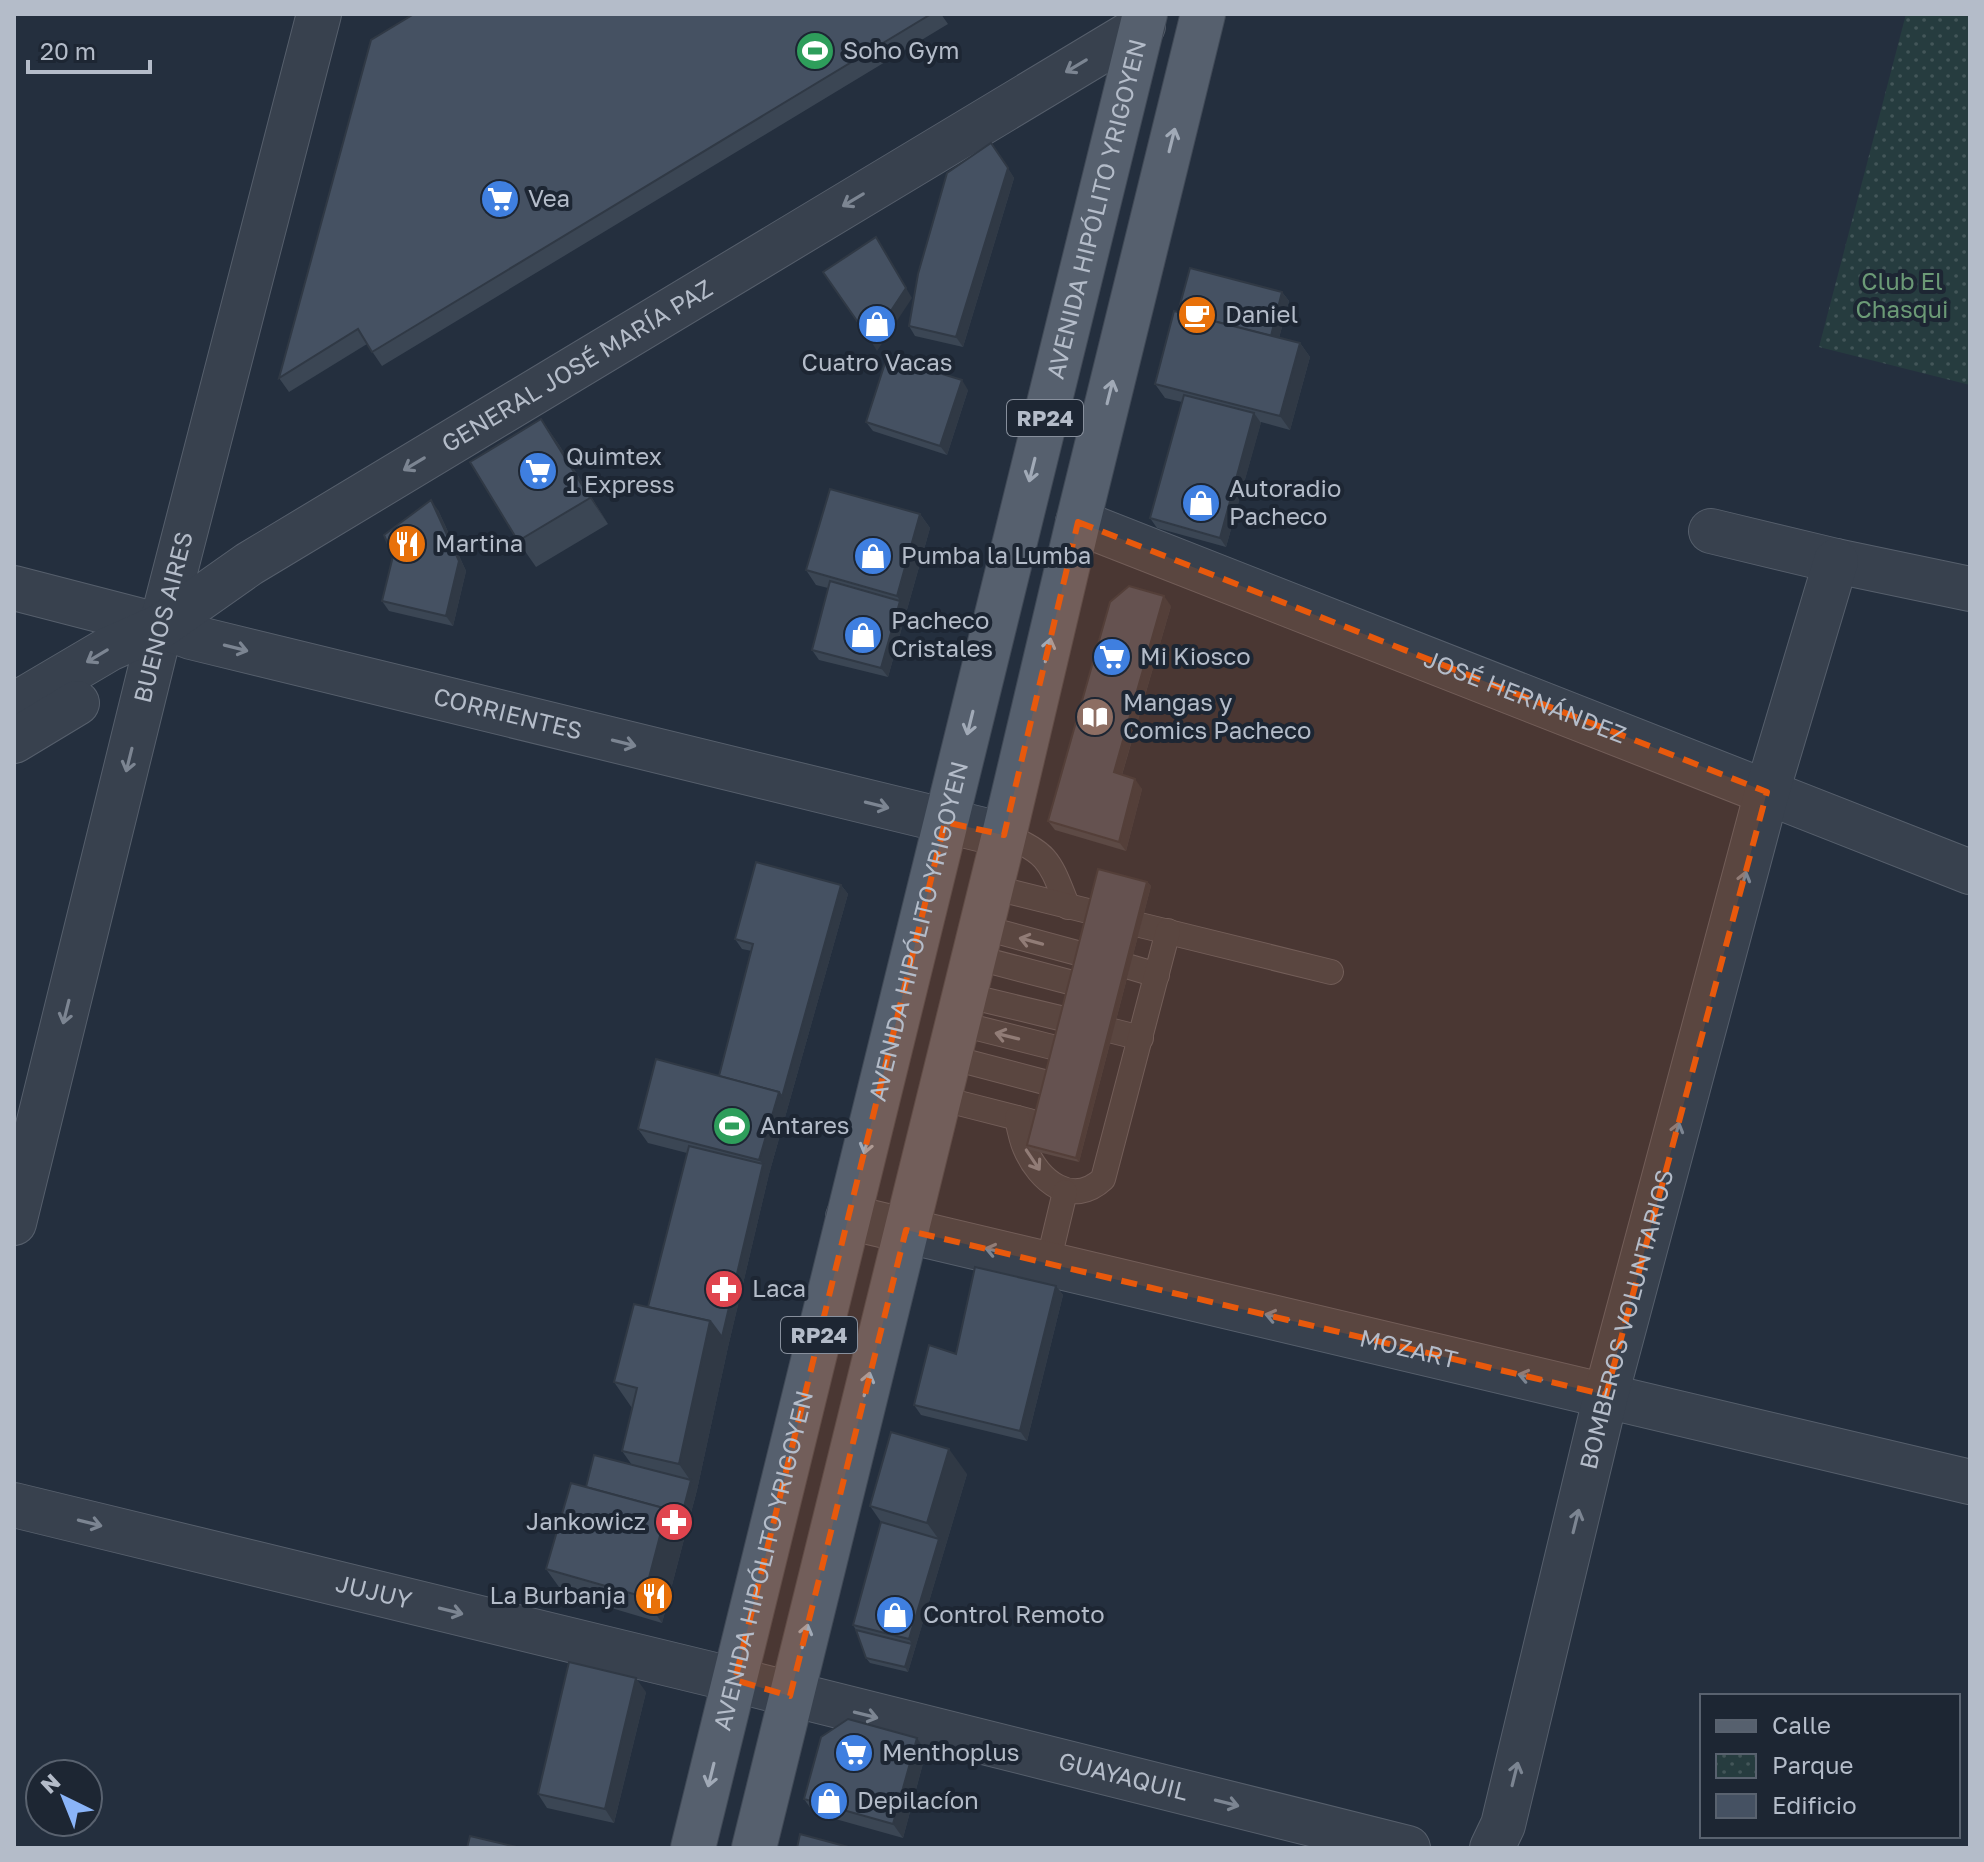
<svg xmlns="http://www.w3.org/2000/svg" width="1984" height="1862" font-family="'Golos Text',sans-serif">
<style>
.park{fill:url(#park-dots)}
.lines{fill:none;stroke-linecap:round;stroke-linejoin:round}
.service-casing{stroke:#565f6c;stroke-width:26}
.minor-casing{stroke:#565f6c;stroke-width:46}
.tertiary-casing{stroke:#565f6c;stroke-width:46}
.primary-casing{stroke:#414a57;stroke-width:46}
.service{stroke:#38414e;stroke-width:24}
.minor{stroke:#38414e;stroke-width:44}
.tertiary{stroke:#38414e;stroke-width:44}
.primary{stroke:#56606e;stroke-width:44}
.wall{fill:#3b4654}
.shaded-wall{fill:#303945}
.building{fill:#455162;stroke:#303945;stroke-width:2}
.oneway{stroke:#7c8592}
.oneway2{stroke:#a1aab7}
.marked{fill:#e8590c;fill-opacity:0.2;stroke:#e8590c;stroke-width:6;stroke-dasharray:16 10;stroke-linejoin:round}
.labels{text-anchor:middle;stroke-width:8;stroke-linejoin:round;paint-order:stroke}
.shield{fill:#1d2633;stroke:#878f9c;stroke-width:2}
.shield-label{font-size:22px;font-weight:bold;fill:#b4bcc9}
.poi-label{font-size:24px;fill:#b4bcc9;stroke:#1d2633;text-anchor:start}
.street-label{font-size:24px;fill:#b4bcc9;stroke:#1d2633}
.park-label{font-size:24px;fill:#6b9a76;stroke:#1d2633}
</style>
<defs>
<pattern id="park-dots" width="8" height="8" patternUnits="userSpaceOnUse" patternTransform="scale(2)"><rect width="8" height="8" fill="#263c3f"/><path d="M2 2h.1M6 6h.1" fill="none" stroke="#435659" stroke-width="1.8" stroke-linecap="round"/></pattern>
</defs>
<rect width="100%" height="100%" fill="#242f3e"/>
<path class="park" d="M1906,14H1970V385L1819,347Z"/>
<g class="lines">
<g class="service-casing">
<g id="service">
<path d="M1004,835C1050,853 1050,863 1068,907"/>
<path d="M991,887L1092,912"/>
<path d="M1140,925L1331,972"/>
<path d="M981,927L1081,954"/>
<path d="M974,957L1073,983"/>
<path d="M1130,967L1157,975"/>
<path d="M964,995L1064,1019"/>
<path d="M957,1023L1056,1048"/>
<path d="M1113,1031L1141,1038"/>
<path d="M949,1057L1048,1083"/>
<path d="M939,1098L1029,1121"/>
<path d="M1017,1118C1019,1128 1021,1139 1025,1148C1039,1181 1072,1208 1103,1179L1168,931"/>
<path d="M1048,1263L1065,1192"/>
</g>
</g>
<g class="minor-casing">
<g id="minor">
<path id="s1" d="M1078,522L1970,872"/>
<path d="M1711,531L1836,561L1970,589"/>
<path d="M14,588L161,626"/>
<path id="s2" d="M848,1217L1970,1482"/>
<path id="s3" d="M14,1223L161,626L319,14"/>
<path id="s4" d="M14,1505L735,1680L1408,1848"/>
<path id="s5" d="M1492,1848L1503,1825L1606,1395L1767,792L1836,561"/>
</g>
</g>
<g class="tertiary-casing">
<g id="tertiary">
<path id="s6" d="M161,626L191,637L1004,835"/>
<path id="s7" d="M14,705L109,649L161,626L249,564L1143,26"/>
<path d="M14,741L77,703"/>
</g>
</g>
<g class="primary-casing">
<g id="primary">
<path id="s8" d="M693,1848L1145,14"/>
<path d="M754,1848L1004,835L1078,522L1203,14"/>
</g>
</g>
<use href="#service" class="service"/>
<use href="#minor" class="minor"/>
<use href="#tertiary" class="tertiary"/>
<use href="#primary" class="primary"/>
</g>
<g class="wall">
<path d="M414,14H941L948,24L382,366L367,344L289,392L279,378Z"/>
<path d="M991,143L1014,178L963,347L915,336L909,326Z"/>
<path d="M1282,292L1289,301L1279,338L1300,343L1310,357L1290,430L1261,422L1226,547L1157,528L1150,518L1182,402L1165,398L1155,384L1178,312Z"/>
<path d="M968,390L947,455L873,431L866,422Z"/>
<path d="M541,419L559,445L608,524L536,567L518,541Z"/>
<path d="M438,510L466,571L453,626L389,611L382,601Z"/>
<path d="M920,514L930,528L888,677L819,660L812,650L828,588L816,585L806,570Z"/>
<path d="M1171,606L1122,775L1142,789L1126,851L1055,830L1048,821Z"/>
<path d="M1147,882L1151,886L1079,1162L1030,1150L1027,1145Z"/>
<path d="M841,885L848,894L769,1174L728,1347L697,1490L662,1623L564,1594L546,1569L586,1487L632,1465L622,1451L632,1408L614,1382L648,1307L687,1153L648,1143L638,1129L719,1076L752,951L742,949L735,939Z"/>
<path d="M1056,1286L1063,1295L1027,1441L921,1415L914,1405L956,1354Z"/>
<path d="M967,1474L908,1672L870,1663L866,1658L856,1630L853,1625L881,1522L870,1506Z"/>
<path d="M646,1692L614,1823L547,1808L538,1794Z"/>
<path d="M917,1738L926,1752L903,1838L814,1813L804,1799Z"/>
</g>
<g class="shaded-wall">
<path d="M1008,168L1014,178L963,347L956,337Z"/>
<path d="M876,237L912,298L877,351L871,341Z"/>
<path d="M1282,292L1289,301L1276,349L1270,340Z"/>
<path d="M1300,343L1310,357L1290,430L1280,416Z"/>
<path d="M962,380L968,390L947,455L940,446Z"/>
<path d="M1254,413L1261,423L1226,547L1220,538Z"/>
<path d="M541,419L559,445L608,524L590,498Z"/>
<path d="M431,500L438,510L466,571L453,626L446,616Z"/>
<path d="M920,514L930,528L888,677L881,668L900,601L897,596Z"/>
<path d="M1164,596L1171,606L1120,781L1114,772Z"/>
<path d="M1135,779L1142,789L1126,851L1119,842Z"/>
<path d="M1147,882L1151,886L1079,1162L1076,1158Z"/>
<path d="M841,885L848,894L769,1174L728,1347L697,1490L679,1464L710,1321L763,1164L759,1160Z"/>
<path d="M1056,1286L1063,1295L1027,1441L1020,1431Z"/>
<path d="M949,1449L967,1474L945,1548L927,1523Z"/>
<path d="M691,1480L697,1490L662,1623L644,1597L667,1509Z"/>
<path d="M939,1539L945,1548L908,1672L905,1667L912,1644L909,1639Z"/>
<path d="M636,1678L646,1692L614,1823L605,1809Z"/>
<path d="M917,1738L926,1752L903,1838L893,1824Z"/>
</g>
<g class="building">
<path d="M414,14H931L372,352L358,329L279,378L371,40Z"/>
<path d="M991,143L1008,168L956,337L909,326L918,274L947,173Z"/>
<path d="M876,237L906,288L871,341L823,272Z"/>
<path d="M1190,268L1282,292L1271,336L1178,312Z"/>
<path d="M1174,311L1300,343L1280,416L1155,384Z"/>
<path d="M887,357L962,380L940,446L866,422Z"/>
<path d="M1184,395L1254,413L1220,538L1150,518Z"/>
<path d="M541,419L590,498L518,541L470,462Z"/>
<path d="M830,489L920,514L897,596L806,570Z"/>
<path d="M431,500L459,561L446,616L382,601L393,556L384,535Z"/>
<path d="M830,581L900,601L881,668L812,650Z"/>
<path d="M1129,586L1164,596L1114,772L1135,779L1119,842L1048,821L1110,602Z"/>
<path d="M756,862L841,885L782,1097L779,1092L719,1076L753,944L735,939Z"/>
<path d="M1098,869L1147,882L1076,1158L1027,1145Z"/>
<path d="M656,1059L779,1092L759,1160L638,1129Z"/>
<path d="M689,1146L763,1164L722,1337L710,1321L648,1307Z"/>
<path d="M975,1267L1056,1286L1020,1431L914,1405L929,1345L956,1354Z"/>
<path d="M634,1304L710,1321L679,1464L622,1451L637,1388L614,1382Z"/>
<path d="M891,1432L949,1449L927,1523L870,1506Z"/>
<path d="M594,1455L691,1480L679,1526L667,1509L586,1487Z"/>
<path d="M571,1483L667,1509L644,1597L546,1569Z"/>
<path d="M881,1522L939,1539L909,1639L853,1625Z"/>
<path d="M856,1630L912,1644L905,1667L866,1658Z"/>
<path d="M569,1662L636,1678L605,1809L538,1794Z"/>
<path d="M848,1719L917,1738L893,1824L804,1799L821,1737Z"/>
<path d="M800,1834L852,1848H797Z"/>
<path d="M470,1836L521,1848H467Z"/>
</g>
<defs><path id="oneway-shaft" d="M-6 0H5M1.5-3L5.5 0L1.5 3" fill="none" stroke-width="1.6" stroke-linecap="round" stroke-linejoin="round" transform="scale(2)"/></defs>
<g class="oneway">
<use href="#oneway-shaft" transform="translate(1076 66) rotate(149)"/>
<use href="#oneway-shaft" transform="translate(853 200) rotate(149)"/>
<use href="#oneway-shaft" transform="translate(414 464) rotate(149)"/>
<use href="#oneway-shaft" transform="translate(236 648) rotate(14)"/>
<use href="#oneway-shaft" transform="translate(97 656) rotate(149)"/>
<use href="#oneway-shaft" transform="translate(624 743) rotate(14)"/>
<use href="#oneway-shaft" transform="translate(129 760) rotate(104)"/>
<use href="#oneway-shaft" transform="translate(877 805) rotate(14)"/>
<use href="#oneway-shaft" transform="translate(1743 883) rotate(-75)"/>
<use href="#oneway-shaft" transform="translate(1031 941) rotate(-165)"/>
<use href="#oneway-shaft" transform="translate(66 1012) rotate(104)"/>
<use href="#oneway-shaft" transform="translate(1007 1036) rotate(-166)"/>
<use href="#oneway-shaft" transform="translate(1676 1134) rotate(-75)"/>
<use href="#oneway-shaft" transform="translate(1033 1160) rotate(56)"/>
<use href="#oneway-shaft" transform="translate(997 1251) rotate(-167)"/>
<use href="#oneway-shaft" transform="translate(1277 1317) rotate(-167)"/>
<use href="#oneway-shaft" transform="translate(1530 1377) rotate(-167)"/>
<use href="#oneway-shaft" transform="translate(1576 1521) rotate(-76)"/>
<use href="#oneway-shaft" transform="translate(90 1523) rotate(14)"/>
<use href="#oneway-shaft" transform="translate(451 1611) rotate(14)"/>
<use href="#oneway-shaft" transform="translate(866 1715) rotate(14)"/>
<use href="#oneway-shaft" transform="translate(1515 1774) rotate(-76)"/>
<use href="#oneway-shaft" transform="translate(1227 1803) rotate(14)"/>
</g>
<g class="oneway2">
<use href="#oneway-shaft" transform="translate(1172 140) rotate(-76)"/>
<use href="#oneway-shaft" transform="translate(1110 392) rotate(-76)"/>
<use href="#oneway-shaft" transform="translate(1032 470) rotate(104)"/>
<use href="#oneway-shaft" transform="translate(1048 650) rotate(-77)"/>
<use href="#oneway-shaft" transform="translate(970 723) rotate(104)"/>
<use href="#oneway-shaft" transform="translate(867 1142) rotate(104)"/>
<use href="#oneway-shaft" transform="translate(867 1384) rotate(-76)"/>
<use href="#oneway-shaft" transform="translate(805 1636) rotate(-76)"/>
<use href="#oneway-shaft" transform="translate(711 1775) rotate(104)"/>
</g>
<path class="marked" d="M1078,522L1767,792L1606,1395L906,1230L790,1696L735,1680L945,822L1004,835Z"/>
<defs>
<g id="stadium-disc" transform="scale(2)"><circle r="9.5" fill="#2e9e5b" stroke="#1d2633"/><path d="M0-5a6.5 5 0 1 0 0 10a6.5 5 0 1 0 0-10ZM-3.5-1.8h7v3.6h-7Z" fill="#fff"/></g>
<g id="supermarket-disc" transform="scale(2)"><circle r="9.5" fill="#3f7fe0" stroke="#1d2633"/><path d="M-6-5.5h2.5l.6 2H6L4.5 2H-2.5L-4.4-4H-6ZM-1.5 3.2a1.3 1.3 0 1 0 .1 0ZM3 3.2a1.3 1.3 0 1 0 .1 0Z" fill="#fff"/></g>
<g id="cafe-disc" transform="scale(2)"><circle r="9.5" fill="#e8710a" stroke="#1d2633"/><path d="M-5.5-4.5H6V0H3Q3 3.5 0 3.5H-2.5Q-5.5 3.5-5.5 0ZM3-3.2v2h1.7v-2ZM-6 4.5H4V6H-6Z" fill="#fff"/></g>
<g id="shop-disc" transform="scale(2)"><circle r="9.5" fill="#3f7fe0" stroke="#1d2633"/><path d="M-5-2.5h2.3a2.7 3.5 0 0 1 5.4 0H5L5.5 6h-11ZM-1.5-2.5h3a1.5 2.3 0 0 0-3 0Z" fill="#fff"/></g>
<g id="restaurant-disc" transform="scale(2)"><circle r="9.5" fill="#e8710a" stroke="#1d2633"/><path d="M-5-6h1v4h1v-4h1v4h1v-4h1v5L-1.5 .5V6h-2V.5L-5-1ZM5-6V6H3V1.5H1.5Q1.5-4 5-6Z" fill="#fff"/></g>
<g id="library-disc" transform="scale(2)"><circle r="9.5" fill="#8d6e63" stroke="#1d2633"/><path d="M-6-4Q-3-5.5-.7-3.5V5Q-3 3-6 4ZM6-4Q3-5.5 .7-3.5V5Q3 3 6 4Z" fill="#fff"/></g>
<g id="pharmacy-disc" transform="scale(2)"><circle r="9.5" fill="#e0444e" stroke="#1d2633"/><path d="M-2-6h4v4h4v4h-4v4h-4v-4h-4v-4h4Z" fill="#fff"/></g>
</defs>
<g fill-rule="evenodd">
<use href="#stadium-disc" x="815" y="51"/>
<use href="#supermarket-disc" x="500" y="199"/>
<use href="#cafe-disc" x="1197" y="315"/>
<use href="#shop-disc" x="877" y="324"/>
<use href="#supermarket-disc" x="538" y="471"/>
<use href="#shop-disc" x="1201" y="503"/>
<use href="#restaurant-disc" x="407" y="544"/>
<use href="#shop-disc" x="873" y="556"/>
<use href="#shop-disc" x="863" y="635"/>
<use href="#supermarket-disc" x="1112" y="657"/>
<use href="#library-disc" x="1095" y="717"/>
<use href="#stadium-disc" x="732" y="1126"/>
<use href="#pharmacy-disc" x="724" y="1289"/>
<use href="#pharmacy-disc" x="674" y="1522"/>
<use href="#restaurant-disc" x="654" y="1596"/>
<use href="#shop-disc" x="895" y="1615"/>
<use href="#supermarket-disc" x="854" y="1753"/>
<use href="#shop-disc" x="829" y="1801"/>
</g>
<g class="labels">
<g class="shield">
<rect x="1007" y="400" width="76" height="36" rx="6"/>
<rect x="781" y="1317" width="76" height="36" rx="6"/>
</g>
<g class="shield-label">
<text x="1045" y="426">RP24</text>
<text x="819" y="1343">RP24</text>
</g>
<g class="poi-label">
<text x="843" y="59">Soho Gym</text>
<text x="528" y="207">Vea</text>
<text x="1225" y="323">Daniel</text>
<text x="877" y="371" text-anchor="middle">Cuatro Vacas</text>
<text x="566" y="465">Quimtex<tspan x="566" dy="28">1 Express</tspan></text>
<text x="1229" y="497">Autoradio<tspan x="1229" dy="28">Pacheco</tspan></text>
<text x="435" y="552">Martina</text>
<text x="901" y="564">Pumba la Lumba</text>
<text x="891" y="629">Pacheco<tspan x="891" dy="28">Cristales</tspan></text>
<text x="1140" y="665">Mi Kiosco</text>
<text x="1123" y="711">Mangas y<tspan x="1123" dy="28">Comics Pacheco</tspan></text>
<text x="760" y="1134">Antares</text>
<text x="752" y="1297">Laca</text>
<text x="646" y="1530" text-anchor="end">Jankowicz</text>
<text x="626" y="1604" text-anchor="end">La Burbanja</text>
<text x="923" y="1623">Control Remoto</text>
<text x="882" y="1761">Menthoplus</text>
<text x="857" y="1809">Depilacíon</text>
</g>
<g class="street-label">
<text dy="8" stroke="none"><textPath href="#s8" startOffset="1688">AVENIDA HIPÓLITO YRIGOYEN</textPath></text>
<text dy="8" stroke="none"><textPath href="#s7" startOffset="658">GENERAL JOSÉ MARÍA PAZ</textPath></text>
<text dy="8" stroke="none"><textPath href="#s3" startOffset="624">BUENOS AIRES</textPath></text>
<text dy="8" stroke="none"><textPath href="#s1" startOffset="480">JOSÉ HERNÁNDEZ</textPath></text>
<text dy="8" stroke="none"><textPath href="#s6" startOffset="358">CORRIENTES</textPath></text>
<text dy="8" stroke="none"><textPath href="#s8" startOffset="944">AVENIDA HIPÓLITO YRIGOYEN</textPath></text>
<text dy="8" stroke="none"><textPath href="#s5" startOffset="546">BOMBEROS VOLUNTARIOS</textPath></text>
<text dy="8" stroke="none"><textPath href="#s2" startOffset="576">MOZART</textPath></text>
<text dy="8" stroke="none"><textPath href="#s8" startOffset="296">AVENIDA HIPÓLITO YRIGOYEN</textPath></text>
<text dy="8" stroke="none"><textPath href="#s4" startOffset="370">JUJUY</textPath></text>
<text dy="8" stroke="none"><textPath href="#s4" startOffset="1142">GUAYAQUIL</textPath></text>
</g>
<g class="park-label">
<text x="1902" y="290">Club El<tspan x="1902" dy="28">Chasqui</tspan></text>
</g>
</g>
<rect width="1984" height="1862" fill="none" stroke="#b4bcc9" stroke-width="32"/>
<rect x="1700" y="1694" width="260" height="144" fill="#1d2633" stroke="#59626f" stroke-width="2"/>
<rect x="1716" y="1720" width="40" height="12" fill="#56606e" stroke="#59626f" stroke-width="2"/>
<text x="1772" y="1734" font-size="24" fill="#b4bcc9">Calle</text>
<rect x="1716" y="1754" width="40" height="24" fill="url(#park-dots)" stroke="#59626f" stroke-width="2"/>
<text x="1772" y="1774" font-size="24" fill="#b4bcc9">Parque</text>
<rect x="1716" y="1794" width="40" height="24" fill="#455162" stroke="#59626f" stroke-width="2"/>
<text x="1772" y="1814" font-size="24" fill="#b4bcc9">Edificio</text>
<g transform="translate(64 1798) rotate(317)"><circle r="38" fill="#1d2633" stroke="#59626f" stroke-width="2"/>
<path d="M0-6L14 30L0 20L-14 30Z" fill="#8ab4f8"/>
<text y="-12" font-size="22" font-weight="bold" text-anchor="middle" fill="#b4bcc9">N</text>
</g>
<path d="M28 60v12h122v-12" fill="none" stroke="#b4bcc9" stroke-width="4"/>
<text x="40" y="60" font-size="24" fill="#b4bcc9" stroke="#1d2633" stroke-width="6" paint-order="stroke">20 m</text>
</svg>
